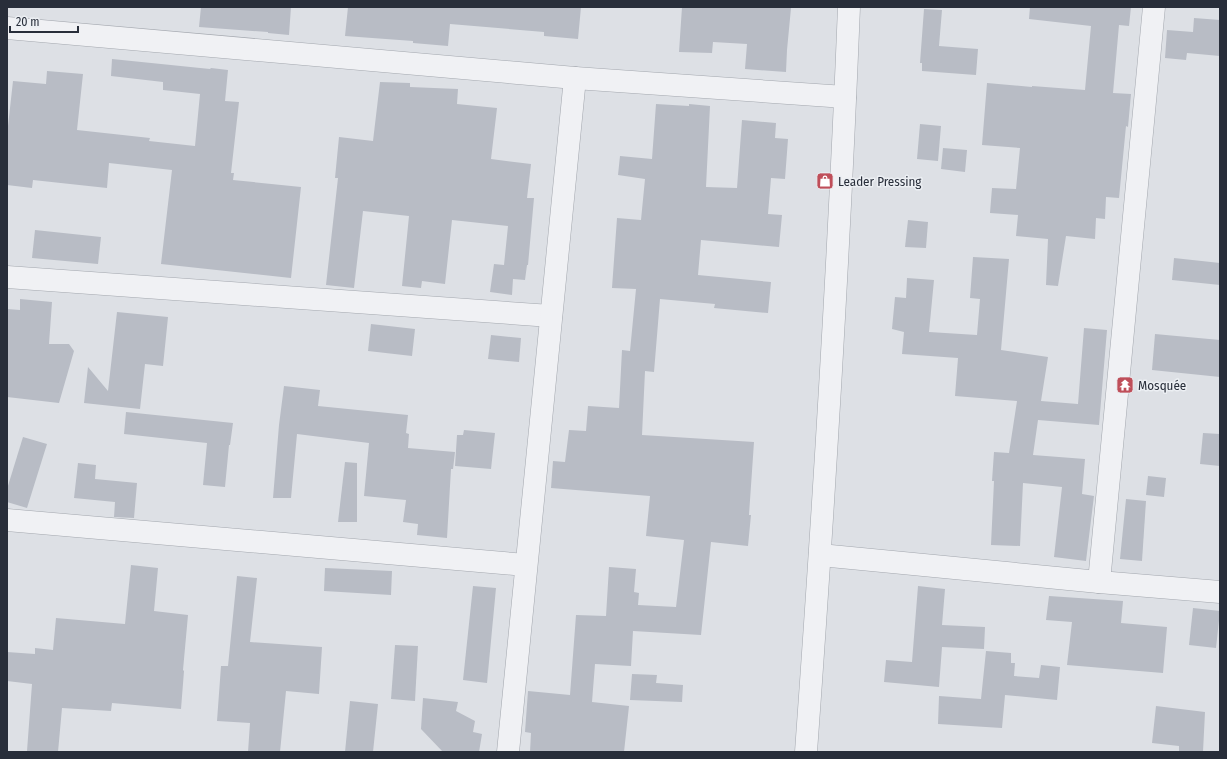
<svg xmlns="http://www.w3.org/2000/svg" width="1227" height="759" font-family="'Fira Sans Condensed',sans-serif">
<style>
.building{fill:#b8bcc5}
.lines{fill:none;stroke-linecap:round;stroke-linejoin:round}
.street-casing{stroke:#a3a7ae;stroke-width:23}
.street{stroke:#f0f1f4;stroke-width:22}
.labels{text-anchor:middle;stroke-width:3;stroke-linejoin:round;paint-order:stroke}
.poi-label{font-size:13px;fill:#282e3a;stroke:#eceff3;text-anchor:start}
</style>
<rect width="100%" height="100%" fill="#dde0e5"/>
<g class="building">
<path d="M201,7H291L289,35L268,33V32L199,27Z"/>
<path d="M348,7H581L578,39L544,36V32L450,24L448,46L413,43V41L345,36Z"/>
<path d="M682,7L791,8L787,50L786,72L745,69L747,44L713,42L712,53L679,52Z"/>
<path d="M1030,7H1131L1129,26L1119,25L1113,93L1131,94L1128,127L1126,126L1119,198L1106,197L1105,219L1096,218L1095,239L1066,236L1058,286L1046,285L1048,239L1016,236L1018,215L990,213L992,188L1016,189L1020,148L982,145L987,83L1032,87V86L1085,90L1091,26L1029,19Z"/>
<path d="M924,9L942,10L939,46L978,49L976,75L922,71V63H920Z"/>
<path d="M1194,18L1220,20V56L1187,53L1186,60L1165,58L1167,30L1193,32Z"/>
<path d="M112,59L210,69L211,68L228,70L225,101L239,102L231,173H234L233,180L301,187L291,278L161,264L172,170L109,163L107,188L33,180L32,188L7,185V126H8L13,81L46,84L47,71L83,74L77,130L150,138L149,141L195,146L200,94L163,90V82L111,76Z"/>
<path d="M380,82L410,83V87L458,89L457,104L497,108L491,159L531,164L527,198H534L528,265H527L525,280L513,279L512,295L490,292L494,264L504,265L508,226L452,220L445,284L422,281L421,288L402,286L409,216L363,211L354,288L326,285L338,178H335L339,137L373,141Z"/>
<path d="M656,104L689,106V104L710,106L706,187L737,188L742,120L776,123L775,138L788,139L785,179L771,178L768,214L782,215L779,247L701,240L698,275L771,282L768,313L714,308L715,304L660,299L654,372L645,371L642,435L754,442L749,515H751L748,546L711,542L701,635L633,631L631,666L595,664L592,702L629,706L624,752H530L531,733L525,732L528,691L570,695L576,615L606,616L609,567L636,569L634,592L639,593L638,605L676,607L684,540L646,536L650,496L551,488L553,461L565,462L569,430L586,431L588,406L619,408L622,350L630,351L636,289L612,288L617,218L641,220L645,179L618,175L620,156L652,159Z"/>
<path d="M920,124L941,126L938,161L917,159Z"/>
<path d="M943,148L967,150L965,172L941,169Z"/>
<path d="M908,220L928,222L926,248L905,247Z"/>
<path d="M35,230L101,237L98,264L32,258Z"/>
<path d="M973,257L1009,259L1001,350L1048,357L1041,401L1078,404L1084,328L1107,330L1099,425L1038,420L1033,455L1085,459L1082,494L1094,496L1086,561L1054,557L1062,487L1023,483L1020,546L991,545L994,481H992L994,452L1009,453L1017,401L955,396L958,358L902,354L904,332L892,329L895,297L906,298L907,278L934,280L929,332L977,335L980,299L970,298Z"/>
<path d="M1174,258L1220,263V285L1172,280Z"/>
<path d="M20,299L52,302L49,344H69L74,351L59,403L7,397V309L20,310Z"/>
<path d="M117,312L168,317L163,366L145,364L140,409L84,403L88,367L108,391Z"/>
<path d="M371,324L415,329L412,356L368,351Z"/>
<path d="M1155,334L1220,340V377L1152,370Z"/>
<path d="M491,335L521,338L519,362L488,359Z"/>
<path d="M284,386L320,390L318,406L408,415L406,433L409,434L408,448L455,452L453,469H451L447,538L417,535L418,524L403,522L406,500L364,496L369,443L297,434L291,498H273L279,425Z"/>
<path d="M126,412L233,423L230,445H229L225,487L203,485L207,443L124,434Z"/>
<path d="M464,430L495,433L491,469L455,466L457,435H463Z"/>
<path d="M1203,433L1220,434V466L1200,464Z"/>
<path d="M23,437L47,444L27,508L7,502V489Z"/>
<path d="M345,462L357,463V522H338Z"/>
<path d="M78,463L96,465L95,479L137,483L134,518L114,517L115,502L74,498Z"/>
<path d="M1148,476L1166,478L1164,497L1146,495Z"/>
<path d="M1126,499L1146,501L1142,561L1120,559Z"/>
<path d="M131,565L158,568L154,611L188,615L183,670L184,671L181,709L112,703L111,711L62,708L58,752L27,751L32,684L7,681V652L35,654V648L53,650L56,618L125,624Z"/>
<path d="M325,568L392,571L391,595L324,591Z"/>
<path d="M237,576L257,578L250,642L322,647L319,694L286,691L280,752H248L250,723L217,721L221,666H228Z"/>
<path d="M473,586L496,588L487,683L463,680Z"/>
<path d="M918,586L945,589L942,625L985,627L984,649L942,647L939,687L884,682L886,660L912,662Z"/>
<path d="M1049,596L1123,601L1121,623L1167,627L1163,673L1067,665L1072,622L1046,620Z"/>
<path d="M1193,608L1220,611L1216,648L1189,645Z"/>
<path d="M395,645L418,646L415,701L391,699Z"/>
<path d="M986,651L1011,653V663H1015L1014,676L1039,678L1041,665L1060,667L1057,700L1005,695L1002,728L938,724L939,696L981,699Z"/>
<path d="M632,674L657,675L656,683L683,685L682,702L630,700Z"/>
<path d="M423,698L458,702L456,711L475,721L473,732L482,734L479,752H443L421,729Z"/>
<path d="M350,701L378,704L373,752H345Z"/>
<path d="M1156,706L1205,712L1203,752H1179V746L1152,743Z"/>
</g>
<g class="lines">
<g class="street-casing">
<g id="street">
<path d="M7,28L575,78L845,97"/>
<path d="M7,277L551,316"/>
<path d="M7,520L526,565"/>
<path d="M820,555L1099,582L1220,592"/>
<path d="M1099,582L1154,7"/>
<path d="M508,752L575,78"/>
<path d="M806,752C824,504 839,256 849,7"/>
</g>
</g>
<use href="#street" class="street"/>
</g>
<defs>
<g id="shop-square" transform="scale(0.9)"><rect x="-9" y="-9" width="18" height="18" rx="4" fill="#bf4e59" stroke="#eceff3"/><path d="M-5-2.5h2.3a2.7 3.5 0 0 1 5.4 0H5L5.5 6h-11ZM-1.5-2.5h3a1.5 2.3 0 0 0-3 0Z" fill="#fff"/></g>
<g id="temple-square" transform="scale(0.9)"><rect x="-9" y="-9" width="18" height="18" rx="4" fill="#bf4e59" stroke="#eceff3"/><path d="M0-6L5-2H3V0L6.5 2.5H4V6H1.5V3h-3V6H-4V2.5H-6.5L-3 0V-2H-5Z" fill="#fff"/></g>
</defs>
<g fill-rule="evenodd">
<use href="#shop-square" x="825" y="181"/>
<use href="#temple-square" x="1125" y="385"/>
</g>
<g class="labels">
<g class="poi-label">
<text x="838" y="186">Leader Pressing</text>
<text x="1138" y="390">Mosquée</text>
</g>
</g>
<rect width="1227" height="759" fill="none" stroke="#282e3a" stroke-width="16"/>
<path d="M10 26v6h68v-6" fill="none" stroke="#282e3a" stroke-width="2"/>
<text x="16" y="26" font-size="12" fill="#282e3a" stroke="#eceff3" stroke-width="3" paint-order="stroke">20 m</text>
</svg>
